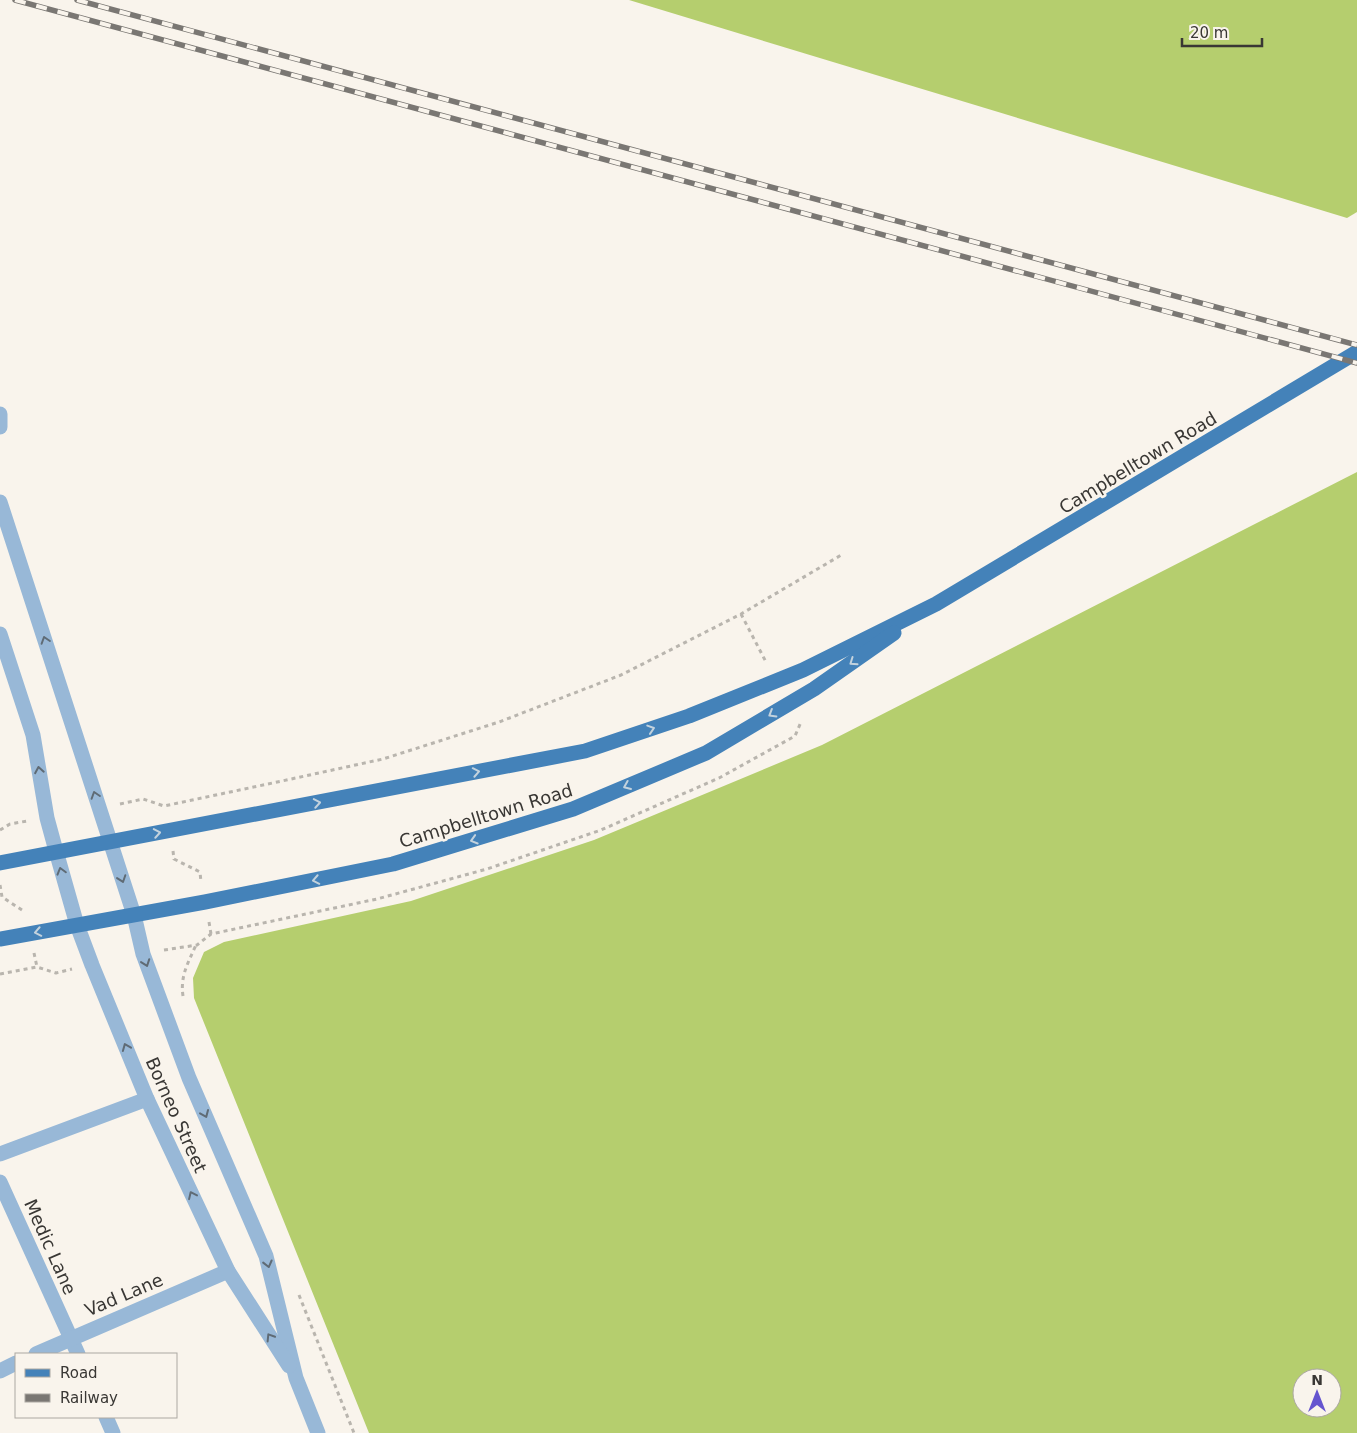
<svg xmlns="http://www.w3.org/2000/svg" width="1357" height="1433" font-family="'DejaVu Sans',sans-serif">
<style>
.forest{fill:#b5ce6e;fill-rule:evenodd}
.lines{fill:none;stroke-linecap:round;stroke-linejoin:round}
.path{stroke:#b9b5ae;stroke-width:3;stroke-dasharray:4 4;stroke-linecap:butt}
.service{stroke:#98b8d7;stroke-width:15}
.tertiary{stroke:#98b8d7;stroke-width:15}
.primary{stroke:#4482b9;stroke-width:15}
.rail-casing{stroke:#7a7773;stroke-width:5.5}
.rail{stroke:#f9f4ec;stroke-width:4;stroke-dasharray:11;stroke-linecap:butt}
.oneway{stroke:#5f6b75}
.oneway2{stroke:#c3d2dd}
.labels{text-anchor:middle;stroke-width:5;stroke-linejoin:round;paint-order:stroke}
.street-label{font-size:18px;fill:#393734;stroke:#f9f4ec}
</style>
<rect width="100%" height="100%" fill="#f9f4ec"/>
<g class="forest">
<path d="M629,0H1357V212L1347,218Z"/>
<path d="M1357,472V1433H369L194,998L193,978L204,952L224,942L411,901L594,840L822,745ZM1302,1378H1332V1408H1302Z"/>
</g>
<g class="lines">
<g class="path">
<path d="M741,614L766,662"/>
<path d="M120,804L143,799L164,806L282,781L383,759L499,722L621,675L741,614L843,554"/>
<path d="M0,830L10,824L27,821"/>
<path d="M173,851L174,859L200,872L201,882"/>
<path d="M0,885L2,897L25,912"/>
<path d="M209,922L211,934"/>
<path d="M164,950L197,945L211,934L377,899L487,869L601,830L719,778L795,736L801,722"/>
<path d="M34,953L37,967"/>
<path d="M0,974L37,967L56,973L72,969"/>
<path d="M183,996C180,976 188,963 196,945"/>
<path d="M299,1295L354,1433"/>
</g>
<g class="service">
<path d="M0,1154L147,1099"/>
<path d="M0,1182L78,1354"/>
<path d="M36,1354L228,1271"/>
<path d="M0,1371L16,1363"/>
<path d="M106,1417L113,1433"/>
</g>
<g class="tertiary">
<path d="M0,414V427"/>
<path d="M0,502L134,915L143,954L189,1078L266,1256L296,1378L318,1433"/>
<path d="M0,634L33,735L47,818L56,851L77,925L92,965L147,1099L228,1271L289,1366"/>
</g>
<g class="primary">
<path d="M0,863L585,751L689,716L803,670L936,604L1357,352"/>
<path d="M0,939L205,902L393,864L573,809L706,753L814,689L894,633"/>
</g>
<g class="rail-casing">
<g id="rail">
<path d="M15,0L1357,363"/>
<path d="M77,0L1357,345"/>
</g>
</g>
<use href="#rail" class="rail"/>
</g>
<defs><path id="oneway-chevron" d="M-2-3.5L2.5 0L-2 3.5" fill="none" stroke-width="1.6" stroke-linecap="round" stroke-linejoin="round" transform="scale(1.25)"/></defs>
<g class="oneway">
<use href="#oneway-chevron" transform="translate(45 640) rotate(-108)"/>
<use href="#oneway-chevron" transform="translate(39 770) rotate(-100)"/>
<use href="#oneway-chevron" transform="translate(95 795) rotate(-108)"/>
<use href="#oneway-chevron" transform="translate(61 871) rotate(-106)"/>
<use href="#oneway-chevron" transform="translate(122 879) rotate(71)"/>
<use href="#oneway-chevron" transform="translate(146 963) rotate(70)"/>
<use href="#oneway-chevron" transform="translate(126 1047) rotate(-112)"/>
<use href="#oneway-chevron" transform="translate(205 1114) rotate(67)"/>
<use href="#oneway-chevron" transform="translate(192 1195) rotate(-115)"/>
<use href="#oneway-chevron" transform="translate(268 1264) rotate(76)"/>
<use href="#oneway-chevron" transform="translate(270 1337) rotate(-122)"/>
</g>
<g class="oneway2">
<use href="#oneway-chevron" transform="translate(853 662) rotate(145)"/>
<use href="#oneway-chevron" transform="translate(772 714) rotate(149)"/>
<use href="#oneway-chevron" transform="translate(651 729) rotate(-18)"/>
<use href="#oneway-chevron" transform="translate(476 772) rotate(-11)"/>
<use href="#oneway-chevron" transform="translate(627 786) rotate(157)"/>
<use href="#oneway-chevron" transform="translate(317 803) rotate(-10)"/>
<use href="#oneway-chevron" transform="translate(157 833) rotate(-10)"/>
<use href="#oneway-chevron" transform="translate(474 840) rotate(163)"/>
<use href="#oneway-chevron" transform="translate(316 880) rotate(169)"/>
<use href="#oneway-chevron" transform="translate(38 932) rotate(169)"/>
</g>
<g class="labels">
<g class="street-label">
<text transform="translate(1138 463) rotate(-31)" y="6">Campbelltown Road</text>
<text transform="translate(486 816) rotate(-17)" y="6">Campbelltown Road</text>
<text transform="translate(176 1115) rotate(66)" y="6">Borneo Street</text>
<text transform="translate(50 1247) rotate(66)" y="6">Medic Lane</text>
<text transform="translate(124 1295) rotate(-23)" y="6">Vad Lane</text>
</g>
</g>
<rect x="15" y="1353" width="162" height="65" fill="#f9f4ec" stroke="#aca8a2"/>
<rect x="25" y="1369" width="25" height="8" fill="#4482b9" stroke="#aca8a2"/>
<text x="60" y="1378" font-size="15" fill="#393734">Road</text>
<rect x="25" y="1394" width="25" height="8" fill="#7a7773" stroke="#aca8a2"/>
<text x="60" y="1403" font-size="15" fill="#393734">Railway</text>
<g transform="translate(1317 1393)"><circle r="24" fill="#f9f4ec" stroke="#aca8a2"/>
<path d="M0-4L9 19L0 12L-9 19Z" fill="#6555cf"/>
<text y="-8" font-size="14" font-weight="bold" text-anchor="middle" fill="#393734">N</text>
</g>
<path d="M1182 38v8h80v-8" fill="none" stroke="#393734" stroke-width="2.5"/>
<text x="1190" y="38" font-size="15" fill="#393734" stroke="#f9f4ec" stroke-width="4" paint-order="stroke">20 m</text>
</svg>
